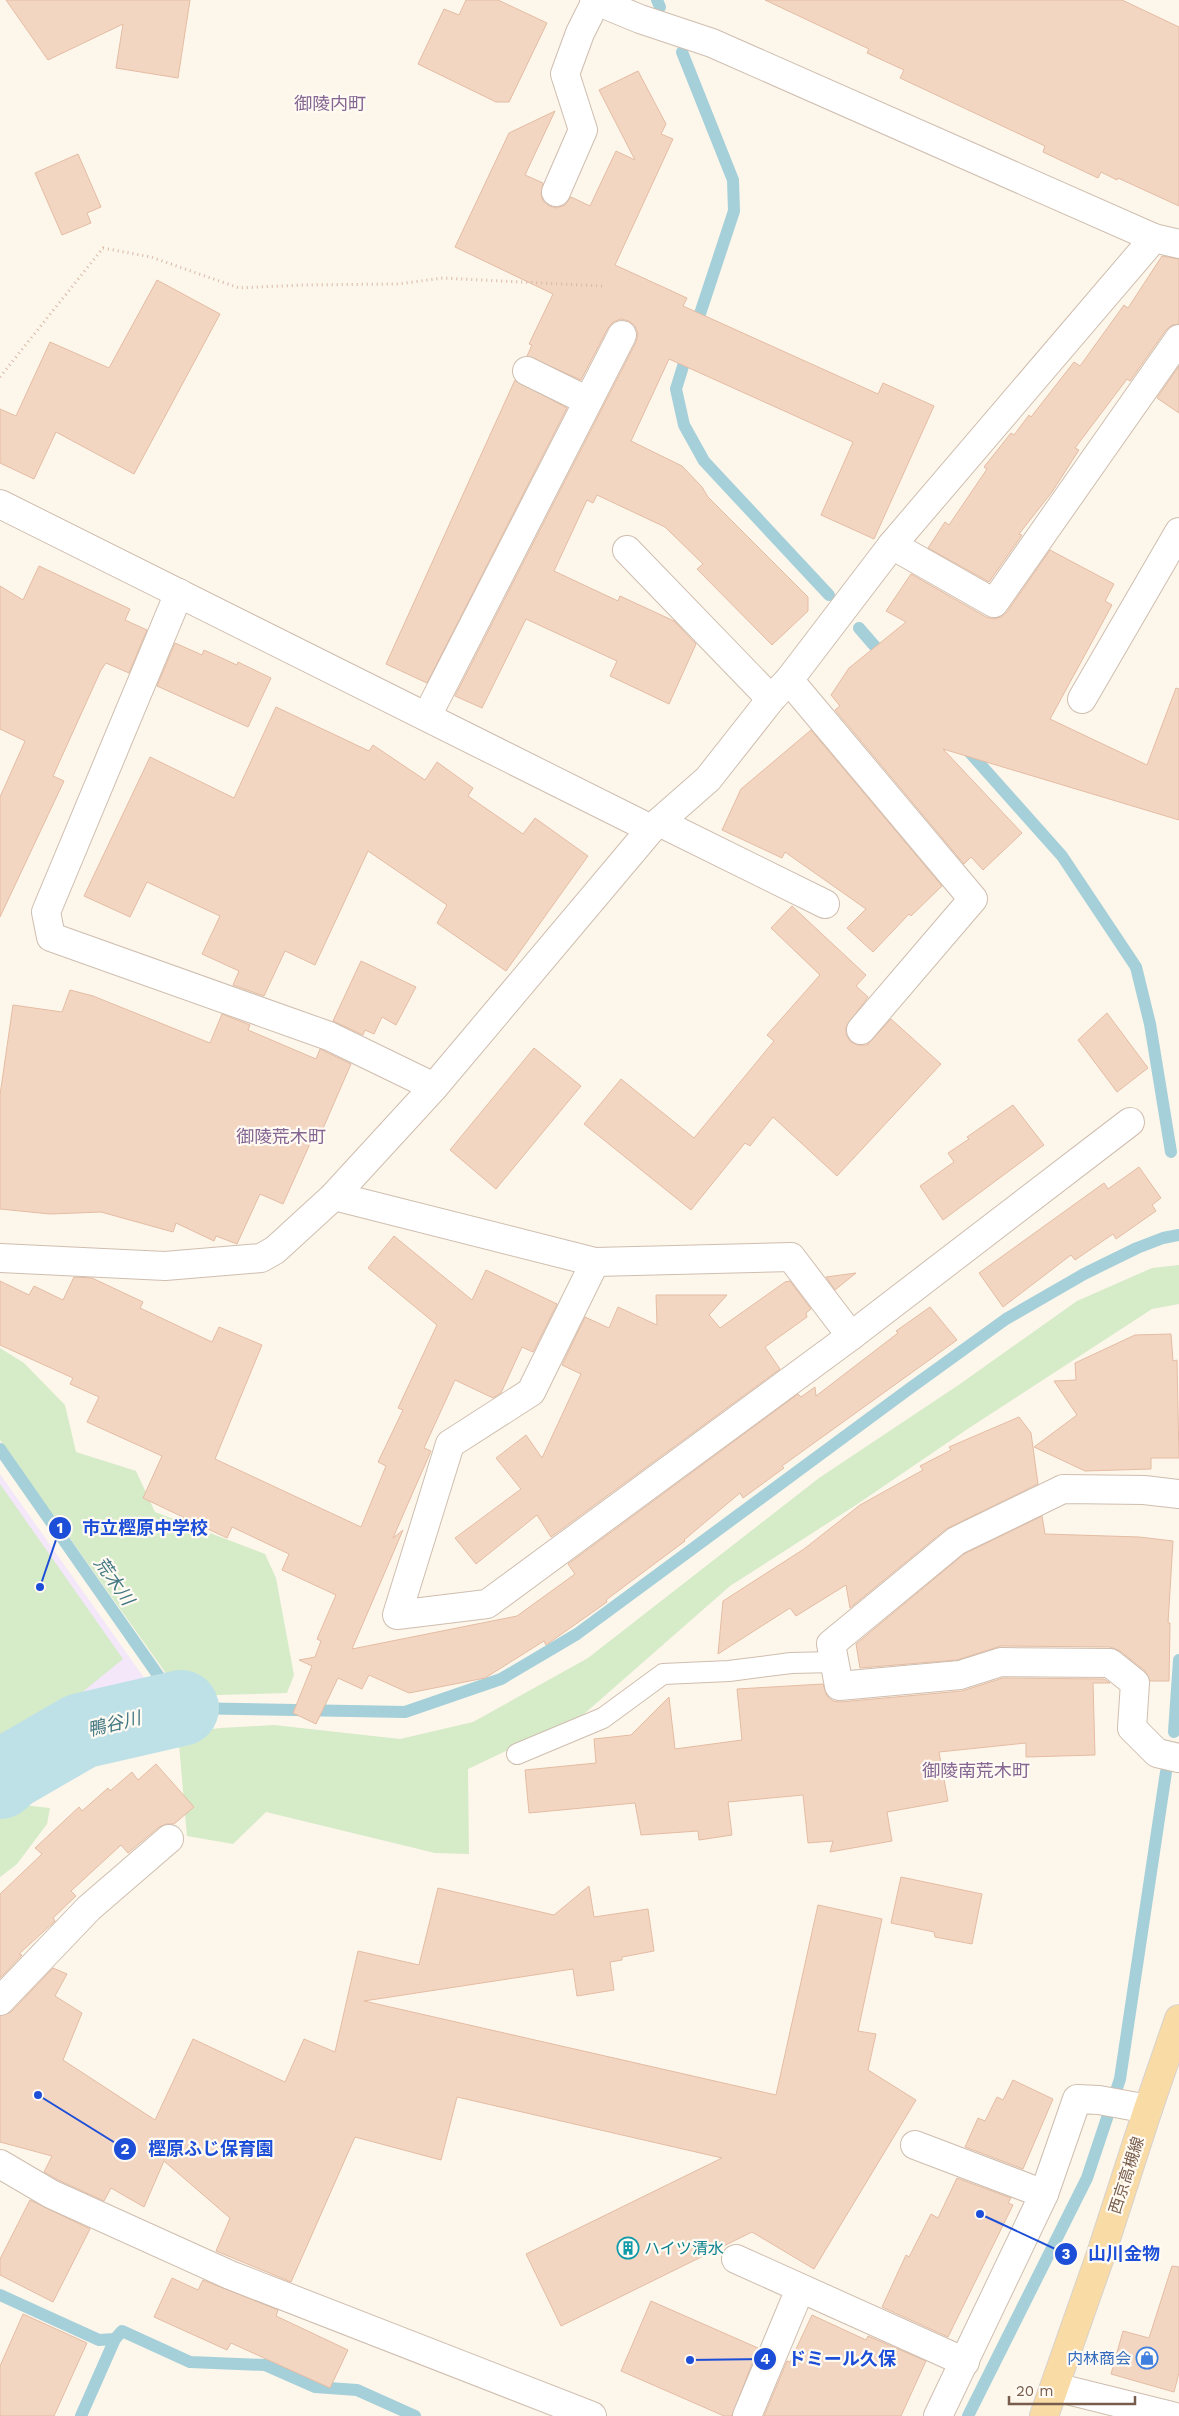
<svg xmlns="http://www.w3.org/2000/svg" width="1179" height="2416" font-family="'Work Sans','Noto Sans JP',sans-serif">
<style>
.education{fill:#f3e7f9}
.green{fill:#d6ebc8}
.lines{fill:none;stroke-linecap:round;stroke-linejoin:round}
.stream{stroke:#a5d0d9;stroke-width:12}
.river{stroke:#bee1e7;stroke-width:76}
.building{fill:#f2d6c2;stroke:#e5bca3}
.service-casing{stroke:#cfbeaf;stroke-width:22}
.minor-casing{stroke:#cfbeaf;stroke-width:30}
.primary-casing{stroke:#d9d2cd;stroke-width:30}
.path{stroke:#d8b9a5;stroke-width:3;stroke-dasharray:1 4;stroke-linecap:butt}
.service{stroke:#fff;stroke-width:20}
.minor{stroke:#fff;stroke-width:28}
.primary{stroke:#f9dba5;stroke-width:28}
.labels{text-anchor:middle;stroke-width:4.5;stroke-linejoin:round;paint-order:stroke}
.street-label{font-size:16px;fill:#785d4d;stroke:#fffaf2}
.culture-label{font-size:16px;fill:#0d838f;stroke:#fffaf2;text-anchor:start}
.shop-label{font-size:16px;fill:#366cbe;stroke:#fffaf2;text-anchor:end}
.neighbourhood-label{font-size:18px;fill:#856693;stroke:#fffaf2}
.water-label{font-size:18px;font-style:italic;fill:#437883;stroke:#fffaf2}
.leader{fill:none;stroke:#1d4ed8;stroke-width:2}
.callout-dot{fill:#1d4ed8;stroke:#fffaf2;stroke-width:2}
.mark-label{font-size:15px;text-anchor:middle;font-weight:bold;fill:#fff}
.callout-label{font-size:18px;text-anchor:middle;font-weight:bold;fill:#1d4ed8;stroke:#fffaf2;stroke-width:4.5;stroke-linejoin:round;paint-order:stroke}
</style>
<rect width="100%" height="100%" fill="#fdf6eb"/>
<path class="education" d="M0,1474L159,1699L57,1724L0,1769Z"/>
<g class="green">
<path d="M1179,1265V1304L1152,1309L969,1428L856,1505L730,1586L584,1714L468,1769L469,1854L435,1853L266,1812L233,1844L187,1836L178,1733L221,1728L274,1725L400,1739L473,1722L588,1658L819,1478L960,1384L1077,1301L1152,1268Z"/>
<path d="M0,1348L24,1363L65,1405L76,1452L136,1471L155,1512L265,1554L276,1578L294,1675L287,1693L182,1696L0,1440Z"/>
<path d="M0,1484L123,1659L0,1759Z"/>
<path d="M3,1803L50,1808L47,1824L17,1864L0,1877V1806Z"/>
</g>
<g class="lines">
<g class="stream">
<path d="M657,0L660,7"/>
<path d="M682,52L733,180L734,211L695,329"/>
<path d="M688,350L676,389L684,425L704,461L829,595"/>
<path d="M859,628L885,658"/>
<path d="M964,746L1062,856L1136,967L1150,1024L1171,1152"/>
<path d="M0,1449L181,1708L405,1712L501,1679L577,1634L909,1389L1006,1319L1084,1274L1137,1248L1163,1238L1179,1235"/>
<path d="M1174,1732L1179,1660"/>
<path d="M0,2295L99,2340L115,2339L122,2331L190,2362L265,2365L315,2387L357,2390L415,2416"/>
<path d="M81,2416L115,2339"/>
<path d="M968,2416L1087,2178L1120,2079L1166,1772"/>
</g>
<path class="river" d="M0,1781L10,1772L81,1731L181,1708"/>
</g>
<g class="building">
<path d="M6,0H190L178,78L116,68L123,24L48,60Z"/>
<path d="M466,0H498L547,23L509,102H496L418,64L444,9L459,15Z"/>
<path d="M765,0H1122L1179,27V206L1118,178L1117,180L1101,172L1098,178L1043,152L1045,146L900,78L904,70L867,53L869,49Z"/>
<path d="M638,71L666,124L661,134L673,139L615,265L687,298L683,306L878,394L883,383L934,406L874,539L821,515L853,442L669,359L631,441L682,466L702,487L708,497L808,597V611L772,645L697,569L703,564L665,527L597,495L593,503L587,500L554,571L618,601L620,596L674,621L696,644L669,704L610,676L617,661L526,619L482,708L455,696L636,342L638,334L635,326L629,321L621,319L613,322L608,328L581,380L527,356L532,345L529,344L553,294L455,247L509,133L555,111L525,175L543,183L541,194L543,201L549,206L557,208L565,205L571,197L590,206L616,151L635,160L599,90Z"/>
<path d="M78,154L101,207L87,213L91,223L62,235L35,173Z"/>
<path d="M1162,256L1179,259V324L1172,325L1166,330L1130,381L1127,379L1075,448L1079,450L1052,492L1019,534L1022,535L989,582L928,548L945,522L949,525L987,469L984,467L1011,433L1014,435L1029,415L1031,417L1074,362L1080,366L1124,305L1128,308Z"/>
<path d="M157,280L220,314L134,474L56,432L34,479L0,463V409L16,416L50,342L109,368Z"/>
<path d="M1179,366V413L1157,398Z"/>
<path d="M515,380L567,408L427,683L386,664Z"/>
<path d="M1050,550L1114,584L1105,601L1112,605L1050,719L1147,765L1176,688L1179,689V820L943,749L1022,833L983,870L971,857L964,864L835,710L840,706L831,695L849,668L906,622L886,611L911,574L986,617L994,619L1001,617L1007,612Z"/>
<path d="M39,566L130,609L125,620L147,630L129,673L106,663L101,670L53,776L64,781L0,917V797L25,741L0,729V586L23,600Z"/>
<path d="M175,643L202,655L204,650L237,665L238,662L271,678L248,727L157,686Z"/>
<path d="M276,707L369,751L373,745L425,780L437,762L473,788L468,796L523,834L535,818L588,856L506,971L437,923L447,905L368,851L315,965L285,951L264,996L233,985L239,971L202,954L220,916L147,882L130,917L84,896L150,757L234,798Z"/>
<path d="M811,730L942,886L911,916L909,914L873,952L847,928L866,909L785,852L782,858L722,830L741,789Z"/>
<path d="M792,906L866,975L856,986L868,997L846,1027V1035L851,1042L858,1045H867L891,1019L941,1064L837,1176L773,1117L750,1146L745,1143L691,1210L584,1124L621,1079L694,1138L774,1041L767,1035L820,975L771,928Z"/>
<path d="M361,961L416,987L396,1025L382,1017L374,1034L365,1030L363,1035L333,1021Z"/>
<path d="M70,990L93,996L210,1043L222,1014L250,1025L248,1030L316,1059L320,1049L351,1064L318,1140L313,1137L283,1204L260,1194L237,1244L216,1236L214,1241L176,1223L173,1232L101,1212L50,1214L0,1209V1095L13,1005L62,1012Z"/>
<path d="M1107,1013L1148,1068L1117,1092L1078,1040Z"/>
<path d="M534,1048L581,1086L496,1189L450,1150Z"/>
<path d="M1013,1105L1044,1145L943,1220L920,1186L954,1162L948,1153L969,1139L967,1137Z"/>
<path d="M1139,1167L1161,1198L1152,1205L1156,1211L1116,1239L1113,1234L1075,1260L1071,1255L1003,1307L979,1273L1104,1183L1108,1189Z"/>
<path d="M394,1236L472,1300L486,1270L557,1304L533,1352L522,1347L501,1393L493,1398L455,1380L424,1448L431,1451L393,1538L403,1530L352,1649L517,1616L575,1574L568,1564L798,1394L801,1397L815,1387L816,1396L898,1333L896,1331L930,1307L957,1340L782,1466L784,1468L743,1498L740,1493L684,1540L685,1541L606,1600L607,1602L546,1645L544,1641L485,1678L409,1693L369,1675L362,1689L338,1678L316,1724L293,1713L312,1666L299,1660L315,1657L321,1641L317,1639L336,1595L282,1570L289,1554L232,1527L227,1538L143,1498L162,1456L87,1422L99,1397L70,1384L73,1378L0,1345V1281L29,1295L34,1286L63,1300L74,1277L92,1278L143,1302L140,1308L212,1342L219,1327L262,1345L215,1459L361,1527L386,1466L378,1462L403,1410L398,1408L437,1325L368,1268Z"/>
<path d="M856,1273L835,1290L826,1277Z"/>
<path d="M790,1281L811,1309L806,1313L807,1317L765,1347L780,1369L551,1537L537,1515L476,1564L455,1538L521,1489L496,1458L526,1435L542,1458L581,1374L562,1365L585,1317L609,1328L618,1307L657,1325L656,1295H727L709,1315L720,1328L785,1282Z"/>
<path d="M1171,1334L1173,1361L1177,1360L1179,1458H1151V1469L1085,1471L1034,1447L1077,1415L1054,1381L1076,1380L1075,1363L1135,1335Z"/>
<path d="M1019,1417L1031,1433L1038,1484L946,1529L850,1608L846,1585L796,1616L790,1608L718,1654L723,1601L804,1549L860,1505L923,1470L920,1466L951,1450L949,1447Z"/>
<path d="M1042,1516L1045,1534L1139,1537L1173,1541L1168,1623H1170L1169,1681H1150L1145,1671L1120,1651L1110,1647L1001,1646L957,1660L860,1668L856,1644L964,1554Z"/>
<path d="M1003,1678L1104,1679L1110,1683H1093L1095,1755L1026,1757V1743L939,1752L948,1801L887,1812L892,1841L830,1852L833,1841L808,1843L803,1795L728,1802L732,1835L699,1840L698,1831L641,1835L635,1803L529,1813L525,1770L596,1763L594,1739L631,1735L669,1697L675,1749L742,1740L737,1689L823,1684L827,1696L833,1701L840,1702L962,1691Z"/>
<path d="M156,1764L194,1807L174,1824H166L159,1827L128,1853L121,1845L71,1891L76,1896L53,1918L55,1921L19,1954L22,1955L0,1978V1894L42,1854L35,1848L79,1807L82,1811L108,1788L110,1791L132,1772L138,1780Z"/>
<path d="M901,1877L982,1894L972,1944L935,1937L934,1932L891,1923Z"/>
<path d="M589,1886L594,1917L648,1909L654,1951L622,1957V1960L610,1962L614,1990L577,1996L573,1969L364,2001L776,2095L818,1905L882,1919L858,2031L876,2034L868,2070L916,2100L814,2269L752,2232L561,2326L526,2254L722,2158L457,2097L441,2160L355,2137L291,2282L216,2251L230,2218L164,2161L144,2207L111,2188L104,2201L58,2180L44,2172L52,2156L0,2142V2016L11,2012L53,1968L67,1974L55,1996L82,2013L63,2060L155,2120L193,2039L285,2082L304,2039L335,2052L358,1951L419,1965L438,1888L554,1915Z"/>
<path d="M1013,2080L1053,2099L1023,2169L965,2147L978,2118L985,2121L997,2097L1003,2100Z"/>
<path d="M957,2178L1011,2198L1008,2203L1013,2205L948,2337L882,2307L906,2255L909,2257L931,2214L938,2218Z"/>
<path d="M30,2200L90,2229L53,2302L0,2275V2259Z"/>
<path d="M1172,2266L1179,2267V2373L1174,2392L1111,2374L1123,2331L1149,2338Z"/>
<path d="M172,2278L198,2290L203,2280L278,2310L276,2316L348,2350L330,2388L231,2343L227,2350L154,2317Z"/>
<path d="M651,2301L758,2348L732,2416H724L621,2371Z"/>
<path d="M23,2314L87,2343L54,2416H0V2366Z"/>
<path d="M812,2315L866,2340L868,2336L926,2361L901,2416H764L787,2361L790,2362Z"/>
</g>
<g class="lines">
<g class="service-casing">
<path id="service" d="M517,1754L603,1718L663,1674L729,1671L791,1663L835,1662"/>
</g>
<g class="minor-casing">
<g id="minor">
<path d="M594,0L640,19L712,43L1154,238L1179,244"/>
<path d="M556,192L583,130L565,74L580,33L596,1"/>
<path d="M527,371L588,401"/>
<path d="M0,504L651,829"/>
<path d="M892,545L994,603L1179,339"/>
<path d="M627,550L771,699"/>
<path d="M179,593L46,912L51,937L329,1036L434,1087"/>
<path d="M789,680L973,899L861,1030"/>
<path d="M1082,699L1179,532"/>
<path d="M427,716L622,335"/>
<path d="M659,822L825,904"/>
<path d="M334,1196L595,1262L791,1257L851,1336"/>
<path d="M0,1258L165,1266L261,1258L275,1250L334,1196L434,1087L651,829L708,779L771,699L789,680L892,545L1154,238"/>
<path d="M595,1262L531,1392L450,1444L397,1615L487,1604L851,1336L1130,1122"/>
<path d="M1179,1494L1144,1490L1063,1489L956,1541L831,1644L839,1686L960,1675L1001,1662L1110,1663L1135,1683L1132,1728L1157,1753L1179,1758"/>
<path d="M0,2001L89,1908L169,1839"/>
<path d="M915,2145L1044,2194"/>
<path d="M0,2164L51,2194L230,2275L592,2416"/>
<path d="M736,2259L965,2362"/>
<path d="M1055,2387L1172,2416"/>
<path d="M747,2416L800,2289"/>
<path d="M938,2416L1044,2194L1077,2099L1099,2100L1148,2109"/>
</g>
</g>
<g class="primary-casing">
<path id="primary" d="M1044,2416L1101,2254L1148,2109L1179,2019"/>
</g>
<path class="path" d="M0,377L103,248L151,257L239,288L301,285L398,284L443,278L602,286"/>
<use href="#service" class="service"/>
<use href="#minor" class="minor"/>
<use href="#primary" class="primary"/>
</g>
<defs>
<g id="building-ring" transform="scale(1.125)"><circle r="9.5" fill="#fffaf2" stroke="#0f9aa8" stroke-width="1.5"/><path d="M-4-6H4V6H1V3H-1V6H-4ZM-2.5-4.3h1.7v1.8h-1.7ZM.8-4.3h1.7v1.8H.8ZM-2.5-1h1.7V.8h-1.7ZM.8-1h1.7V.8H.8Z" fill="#0f9aa8"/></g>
<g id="shop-ring" transform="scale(1.125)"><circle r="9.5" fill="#fffaf2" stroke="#3f7fe0" stroke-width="1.5"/><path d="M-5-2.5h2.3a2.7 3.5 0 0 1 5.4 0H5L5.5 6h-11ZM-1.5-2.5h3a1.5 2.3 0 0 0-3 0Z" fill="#3f7fe0"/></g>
</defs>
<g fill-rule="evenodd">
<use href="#building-ring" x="628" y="2248"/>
<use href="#shop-ring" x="1147" y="2358"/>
</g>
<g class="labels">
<g class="street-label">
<text transform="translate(1126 2175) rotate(-72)" y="6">西京高槻線</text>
</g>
<g class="culture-label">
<text x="644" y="2254">ハイツ清水</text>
</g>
<g class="shop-label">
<text x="1131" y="2364">内林商会</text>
</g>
<g class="neighbourhood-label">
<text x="330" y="110">御陵内町</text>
<text x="281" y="1143">御陵荒木町</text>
<text x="976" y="1777">御陵南荒木町</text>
</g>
<g class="water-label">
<text transform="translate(114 1581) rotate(55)" y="6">荒木川</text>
<text transform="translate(114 1724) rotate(-14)" y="6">鴨谷川</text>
</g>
</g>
<path class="leader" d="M40 1587L60 1528M38 2095L125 2149M980 2214L1066 2254M690 2360L765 2359"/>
<g class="callout-dot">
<circle cx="40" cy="1587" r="5"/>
<circle cx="38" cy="2095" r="5"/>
<circle cx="980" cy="2214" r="5"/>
<circle cx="690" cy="2360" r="5"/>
<circle cx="60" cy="1528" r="12"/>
<circle cx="125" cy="2149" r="12"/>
<circle cx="1066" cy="2254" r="12"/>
<circle cx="765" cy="2359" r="12"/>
</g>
<g class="mark-label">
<text x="60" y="1533">1</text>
<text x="125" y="2154">2</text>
<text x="1066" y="2259">3</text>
<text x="765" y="2364">4</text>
</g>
<g class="callout-label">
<text x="145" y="1534">市立樫原中学校</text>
<text x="211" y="2155">樫原ふじ保育園</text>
<text x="1124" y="2260">山川金物</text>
<text x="842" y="2365">ドミール久保</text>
</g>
<path d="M1009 2396v8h126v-8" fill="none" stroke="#785d4d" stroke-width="2.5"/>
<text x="1016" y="2396" font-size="15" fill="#785d4d" stroke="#fffaf2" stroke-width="4" paint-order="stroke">20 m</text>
</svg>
